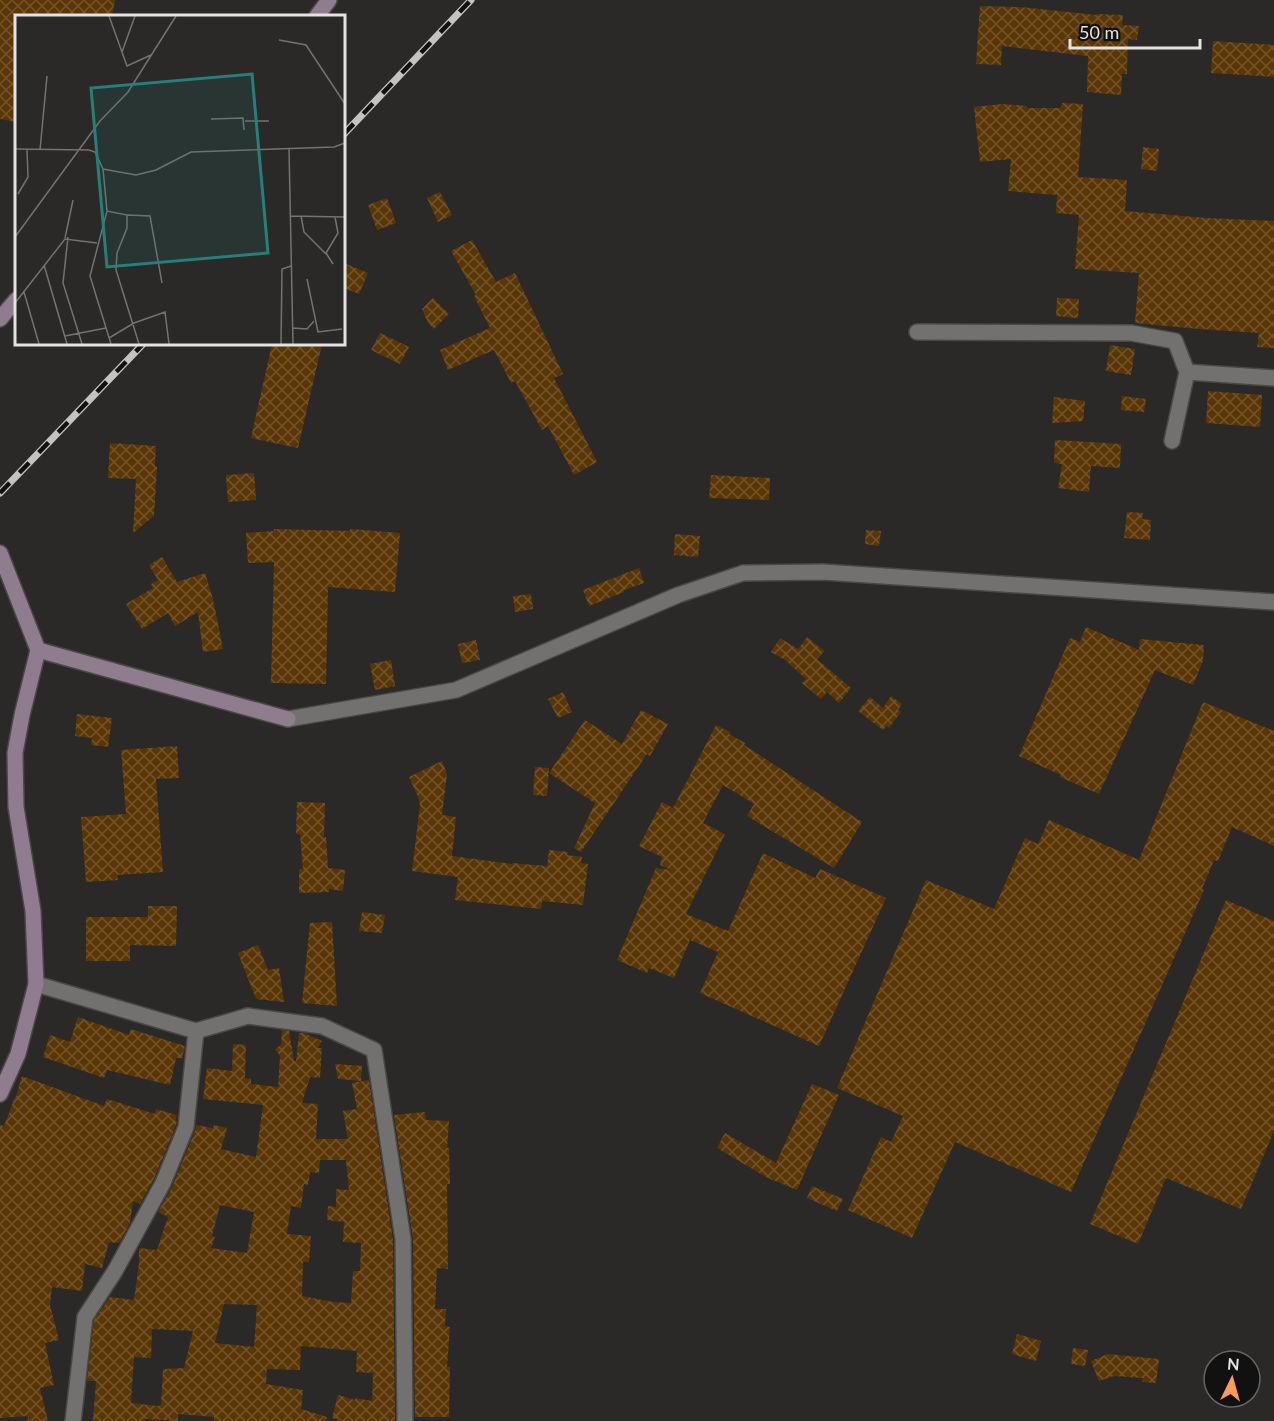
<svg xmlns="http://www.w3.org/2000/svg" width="1274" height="1421" font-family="Lato,sans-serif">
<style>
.building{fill:url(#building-cross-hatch);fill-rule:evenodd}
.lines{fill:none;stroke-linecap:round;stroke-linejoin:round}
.street-casing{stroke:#494846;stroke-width:18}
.secondary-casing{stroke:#494846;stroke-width:18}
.street{stroke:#73716f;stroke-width:15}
.secondary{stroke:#8f7c8f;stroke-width:15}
.rail-casing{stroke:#c4c3c1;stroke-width:7}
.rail{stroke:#121111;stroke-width:4.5;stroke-dasharray:14;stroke-linecap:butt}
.inset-road{fill:none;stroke:#747371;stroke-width:1.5}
.view{fill:#24817a;fill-opacity:0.15;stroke:#24817a;stroke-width:3}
.inset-edge{fill:none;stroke:#e4e3e1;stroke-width:3}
</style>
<defs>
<pattern id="building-cross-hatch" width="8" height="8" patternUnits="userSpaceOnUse" patternTransform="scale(1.5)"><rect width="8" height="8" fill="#5a3606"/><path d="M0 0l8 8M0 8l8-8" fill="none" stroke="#72532a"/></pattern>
</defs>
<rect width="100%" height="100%" fill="#2a2927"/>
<g class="building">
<path d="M0,0H115L112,16H16V122L0,119Z"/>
<path d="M980,6L1020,7L1096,15L1097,14L1123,15L1122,25L1139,26L1137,40L1128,39L1127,74H1122L1121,95L1087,92L1088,56L1002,46L1001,65L976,64Z"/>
<path d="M1213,41L1274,45V77L1211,73Z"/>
<path d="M1062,103L1083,104L1078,177L1127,180L1125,211L1206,218L1274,221V348L1257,347L1259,333L1199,329L1135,323L1139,273L1075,269L1079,215L1056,213L1057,195L1008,191L1011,159L980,162L974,107L1002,104L1027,106V108H1061Z"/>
<path d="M1143,147L1159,149L1157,171L1141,169Z"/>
<path d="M440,192L452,215L438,222L427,198Z"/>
<path d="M387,198L396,223L377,230L368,205Z"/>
<path d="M472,240L496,282L515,273L563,374L554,378L597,462L574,475L548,426L542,430L515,381L511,383L494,350L448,370L440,350L490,328L474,296L476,295L451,251Z"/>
<path d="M344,263L368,273L359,294L344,288Z"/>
<path d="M433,298L449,314L434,329L428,323L422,309Z"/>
<path d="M1057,298L1079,299L1078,318L1056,316Z"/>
<path d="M380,333L409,347L400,364L371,350Z"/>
<path d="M272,344H322L298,448L251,438Z"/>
<path d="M1110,345L1135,349L1131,375L1106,371Z"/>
<path d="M1208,391L1262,395L1260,427L1206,423Z"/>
<path d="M1122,396L1146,399L1144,412L1121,410Z"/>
<path d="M1054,397L1085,401L1083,421L1052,423Z"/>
<path d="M1055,440L1121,444L1120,468L1091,466L1089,492L1058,488L1062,464L1054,463Z"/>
<path d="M110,443L156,446L155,466L157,467L154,516L133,533L136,479L108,478Z"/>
<path d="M254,473L256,500L228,502L226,475Z"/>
<path d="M711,475L770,478L769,500L709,498Z"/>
<path d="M1127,512L1143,513L1142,519L1151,520L1150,540L1124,538Z"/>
<path d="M274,529L350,531V529L400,533L395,592L328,587L326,684L271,683L274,562L248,563L246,533L274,531Z"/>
<path d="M866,530L881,531L879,546L865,544Z"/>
<path d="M675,534L700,536L698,557L674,555Z"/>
<path d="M162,557L177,582L205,573L213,599L223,649L203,652L198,612L175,626L168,613L142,629L126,604L153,588L151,584L158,580L149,565Z"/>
<path d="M639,568L644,583L624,590V592L589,606L583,590Z"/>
<path d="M531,594L533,609L515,612L513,596Z"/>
<path d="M1086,627L1139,650L1140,639L1204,645L1203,661L1193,685L1155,670L1099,794L1060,777L1061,775L1019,756L1070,638L1080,642Z"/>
<path d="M807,637L824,651L817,659L851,688L839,703L827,692L821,699L802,683L806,679L785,660L771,652L780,638L798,649Z"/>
<path d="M476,640L480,660L462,663L458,644Z"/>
<path d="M391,660L395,686L375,690L370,664Z"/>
<path d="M563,692L572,712L558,718L548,699Z"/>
<path d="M891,696L902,704L898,710L901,712L889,728L887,726L883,730L858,711L870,697L883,708Z"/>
<path d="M1203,702L1274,731V846L1232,827L1218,861L1214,860L1202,889L1204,890L1071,1192L955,1142L912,1238L848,1210L881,1137L891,1142L903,1116L837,1088L926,880L994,909L1025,838L1038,844L1049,820L1139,860Z"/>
<path d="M641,710L668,724L650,756L647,754L581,852L574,848L595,803L549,773L585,720L622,744Z"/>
<path d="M77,714L112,718L108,747L91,745L92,738L75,736Z"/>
<path d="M716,725L730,732L729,734L745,743L744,745L862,822L834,868L747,816L754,804L723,785L703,823L725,834L686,914L728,931L763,853L815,878L820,869L886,898L819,1046L700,993L718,952L690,940L674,978L649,968L647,973L617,960L656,868L671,870L660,865L662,857L639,846L662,802L673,808Z"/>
<path d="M177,746L179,778L156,779L163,872L117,875L118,880L86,882L81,817L126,814L121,750Z"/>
<path d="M442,761L447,774L442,815L456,817L452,856L512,864V863L547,866L549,850L568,852L567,855L582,857L581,863L588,864L583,905L542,901L541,909L455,900L458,877L412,871L420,805L418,797L409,777Z"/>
<path d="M535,767L549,768L547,796L533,795Z"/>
<path d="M297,802L325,803L324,837H326L328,868L345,870L343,891L329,889V892L299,893V869H303L300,834H296Z"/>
<path d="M1226,900L1274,921V1131L1241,1209L1166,1178L1138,1244L1090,1224Z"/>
<path d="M148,906H177L176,946L130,945V961H86V917H148Z"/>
<path d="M362,912L385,915L382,933L359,931Z"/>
<path d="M332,922L337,1006L302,1003L310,923Z"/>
<path d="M258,945L268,970L279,968L284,1002L256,999L238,953Z"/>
<path d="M78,1017L129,1035L131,1029L185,1046L182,1058H176L170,1085L107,1070L104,1078L43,1057L50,1035L70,1042Z"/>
<path d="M282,1030L289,1031L294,1061H296L299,1033H304L322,1041L318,1048H322L320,1078L310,1077L302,1103L318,1104L316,1139H348L343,1111L357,1109L352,1083L369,1080L393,1240L395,1421H342L332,1418L338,1395L355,1400V1398L372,1401L373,1373L356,1372L357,1351L301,1346L300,1370L267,1369L266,1384L303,1390L301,1409L327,1417L326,1421H214V1417L178,1414V1421L145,1419V1421H93L96,1381H87L94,1320L110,1297L134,1300L139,1263V1248L157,1250L168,1217L158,1212L172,1187L195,1131L196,1125L213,1128L214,1125L227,1128L221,1149L256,1157L263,1105L203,1099L207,1068L232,1071L233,1044L246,1045L245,1078L251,1079V1084L278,1087L280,1056L275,1049L281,1045ZM320,1160H346L349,1190L336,1189V1207L328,1206L327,1220L344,1222L343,1242L361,1243L360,1271H353L351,1303L333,1302L302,1296L303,1262H309L311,1236L287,1234L291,1206L301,1208L304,1184L308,1185L310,1172L319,1173ZM220,1205L254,1212L247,1253L211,1248L215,1237L212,1236ZM224,1304L257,1305L254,1347L215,1343ZM152,1329L193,1331L184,1368L163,1369L161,1405L158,1406L131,1403L134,1357L151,1358Z"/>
<path d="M335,1064L362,1066L361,1081L338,1079Z"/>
<path d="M22,1076L104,1106L107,1099L155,1114L156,1109L177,1115L175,1121H177L176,1125L154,1179L140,1204L133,1201L130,1223L119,1243L109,1242L102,1268L85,1264L82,1291L52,1287L50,1305L59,1340L45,1343L54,1385L40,1388L48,1421H28L27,1416L0,1418V1125L4,1126L15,1097H16Z"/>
<path d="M812,1084L839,1095L797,1190L768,1178L717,1148L725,1133L776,1163Z"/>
<path d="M425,1112L426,1120L449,1121L447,1148H449L450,1184H447L448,1269L437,1268L435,1309H446L445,1326L450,1327L447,1367H450L449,1417H415L413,1239L394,1115Z"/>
<path d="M812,1186L843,1199L837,1211L807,1198Z"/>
<path d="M1017,1334L1041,1341L1036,1361L1012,1354Z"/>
<path d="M1073,1348L1088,1350L1085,1366L1071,1364Z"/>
<path d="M1108,1354L1159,1359L1156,1383L1142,1382L1143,1378L1114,1376L1099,1381L1091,1361Z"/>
</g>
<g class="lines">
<g class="street-casing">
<g id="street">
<path d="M917,332L1131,333L1175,341L1187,372L1172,441"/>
<path d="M1187,372L1274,378"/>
<path d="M288,719L456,690L678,595L743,573L823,572L1274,602"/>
<path d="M36,984L196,1031L186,1127L163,1183L115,1271L85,1317L73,1421"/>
<path d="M196,1031L248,1016L322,1026L374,1050L403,1239L405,1421"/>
</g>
</g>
<g class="secondary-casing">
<g id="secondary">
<path d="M317,16L329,0"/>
<path d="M0,319L16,300"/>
<path d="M0,553L38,650L22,715L15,753L16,807L33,911L36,984L18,1054L0,1094"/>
<path d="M38,650L288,719"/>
</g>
</g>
<use href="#street" class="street"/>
<use href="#secondary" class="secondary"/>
<g class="rail-casing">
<g id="rail">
<path d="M344,134L471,0"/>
<path d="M0,493L143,344"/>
</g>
</g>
<use href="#rail" class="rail"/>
</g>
<g transform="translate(15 15)">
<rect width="330" height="330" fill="#2a2927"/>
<path class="inset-road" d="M94,1L112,51L136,40M264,25L291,30L330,89M107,37L120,1M196,104L228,103L229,115M230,106H254M0,134L74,135L80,137L88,154L92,196L75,261L96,329M274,134L278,329M25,135L32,61M88,154L121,160L141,155L176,137L319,132L330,128M3,179L13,162L12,135M92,196L112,200V213L102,238L101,255L124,329M112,200L135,201L147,268M276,201L330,202M286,201L289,217L311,239M0,222L85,106L113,77L161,1M53,222L48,268L67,329M50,223L58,185M318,249L311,238L323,218L320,202M29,250L52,329M292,264L303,317L327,314M9,277L24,329M0,288L50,224L82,228M278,313L292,314L299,306M50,321L91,313M94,323L119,308L150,297L154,329M266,329L267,254L276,251"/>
<path class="view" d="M237,59L253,238L92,252L76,73Z"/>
<rect width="330" height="330" class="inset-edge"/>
</g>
<g transform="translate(1232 1379) rotate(5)"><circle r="28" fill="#121111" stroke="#666564" stroke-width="1.5"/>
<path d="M0-4.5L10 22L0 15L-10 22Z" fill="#fe9b58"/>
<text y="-9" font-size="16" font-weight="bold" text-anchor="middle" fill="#e4e3e1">N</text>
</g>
<path d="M1070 39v9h130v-9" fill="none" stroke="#e4e3e1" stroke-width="3"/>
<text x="1079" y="39" font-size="18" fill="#e4e3e1" stroke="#121111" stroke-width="4.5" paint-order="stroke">50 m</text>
</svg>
